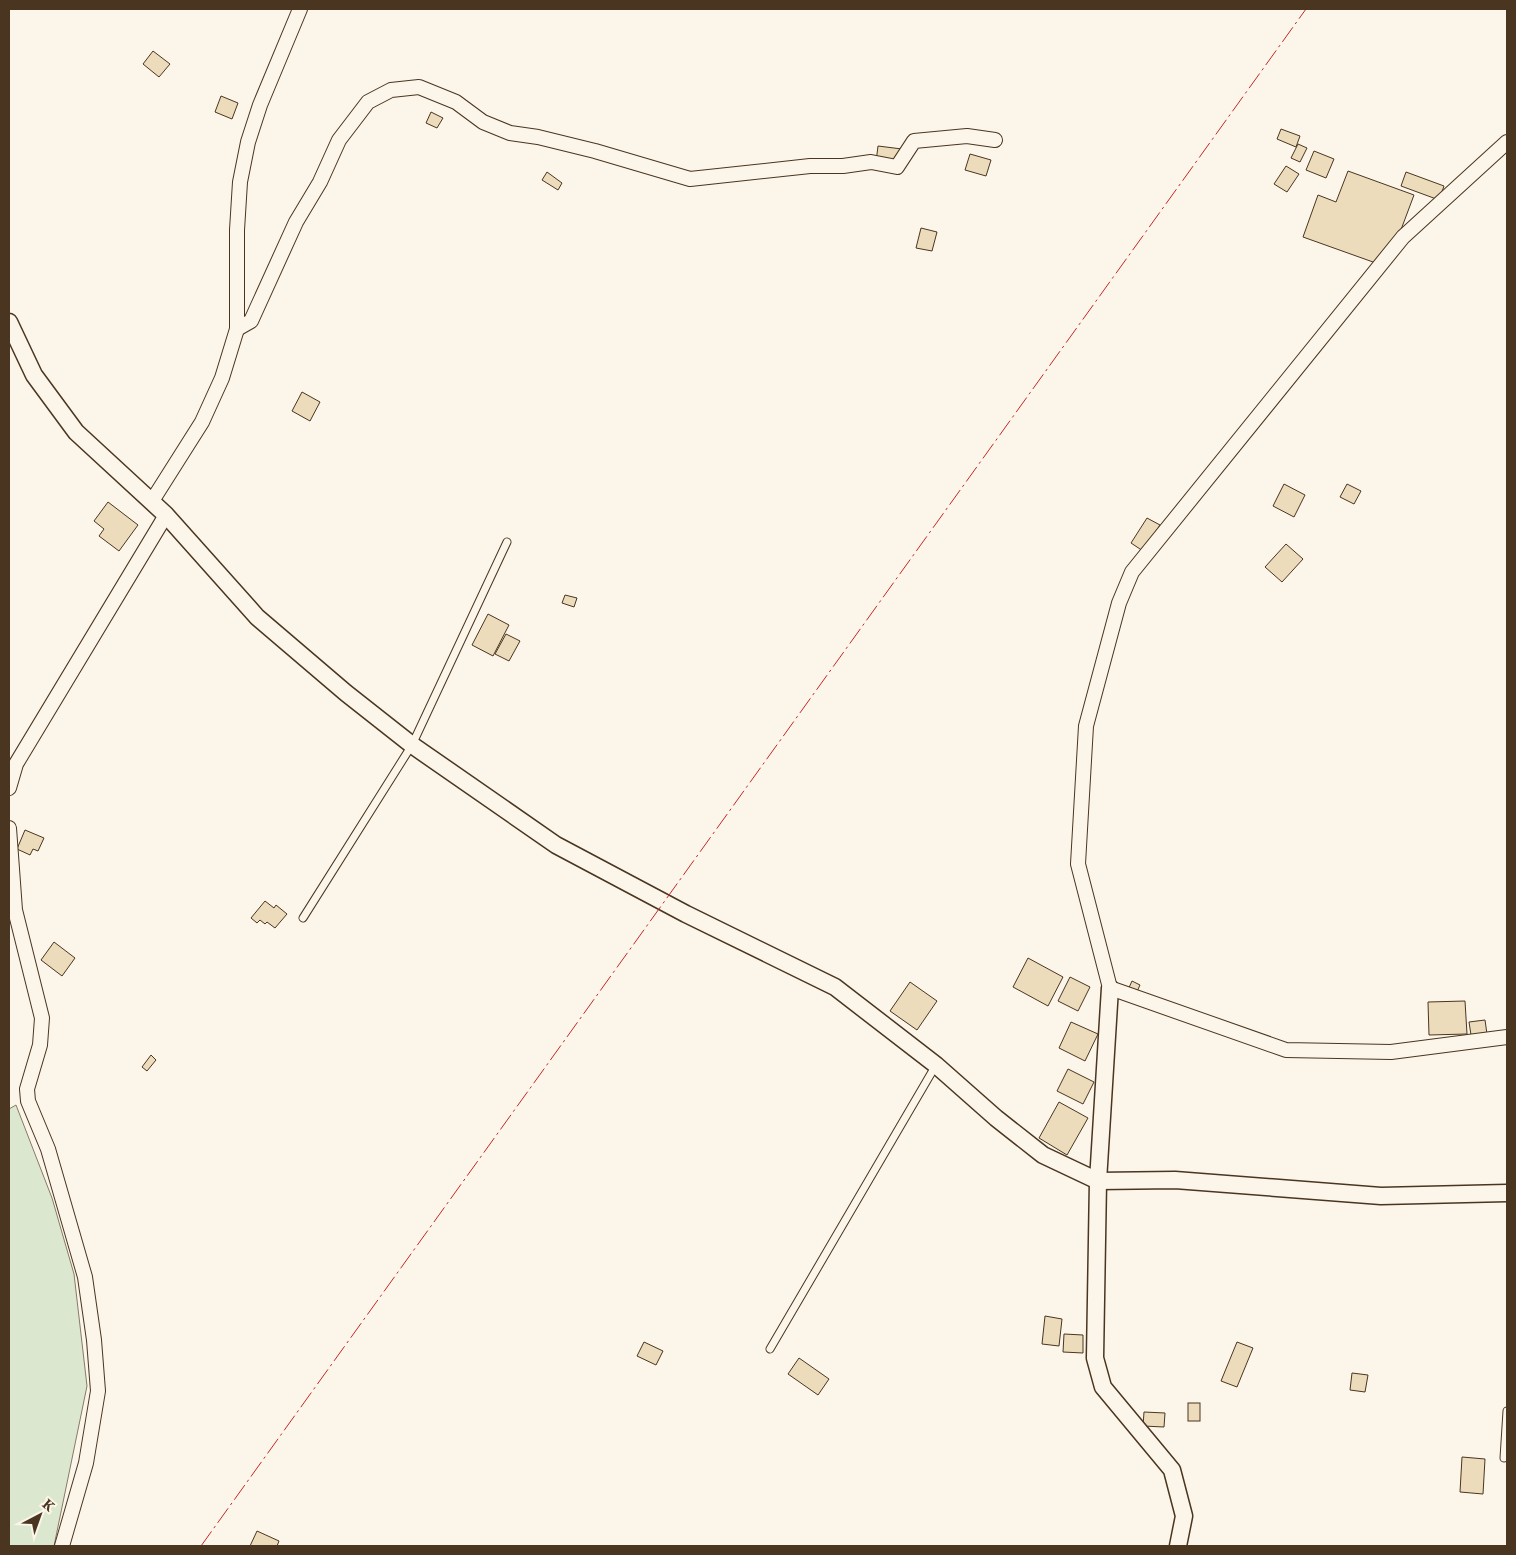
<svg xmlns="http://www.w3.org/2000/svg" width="1516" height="1555" font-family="'Noto Serif',serif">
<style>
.green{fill:#dce7d0;stroke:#887966}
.building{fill:#ecdcbc;stroke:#4a3520}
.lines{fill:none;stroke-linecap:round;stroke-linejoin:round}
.service-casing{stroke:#4a3520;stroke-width:9}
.minor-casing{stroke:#4a3520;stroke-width:16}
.tertiary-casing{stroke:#4a3520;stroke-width:19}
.service{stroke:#fbf6e9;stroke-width:7}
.minor{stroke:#fbf6e9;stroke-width:14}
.tertiary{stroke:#fbf6e9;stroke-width:16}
.power{stroke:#c62828;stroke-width:1;stroke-dasharray:18 4 2.5 4;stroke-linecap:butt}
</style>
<rect width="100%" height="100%" fill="#fbf6e9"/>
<path class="green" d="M16,1105L52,1198L74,1274L87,1386L54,1546H9V1109Z"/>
<g class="building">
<path d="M153,51L170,64L159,77L143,64Z"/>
<path d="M221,96L238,103L232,119L215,112Z"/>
<path d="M431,112L443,118L437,128L426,123Z"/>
<path d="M1281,129L1300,136L1296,147L1277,139Z"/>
<path d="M1298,144L1307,148L1300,162L1291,158Z"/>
<path d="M878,146L902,149L900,166L876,162Z"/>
<path d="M1314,151L1334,159L1326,178L1306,170Z"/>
<path d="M970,154L991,160L986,176L965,170Z"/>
<path d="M1286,166L1299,174L1287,192L1274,184Z"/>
<path d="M1348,171L1414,195L1387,267L1303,237L1318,195L1336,202Z"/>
<path d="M547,172L562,183L558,190L542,180Z"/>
<path d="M1406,172L1444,186L1439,200L1401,186Z"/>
<path d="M921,228L937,232L932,251L916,248Z"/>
<path d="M302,392L320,402L310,421L292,411Z"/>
<path d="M1284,484L1305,495L1294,517L1273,506Z"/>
<path d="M1347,484L1361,491L1354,504L1340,497Z"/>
<path d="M108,502L138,525L119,551L99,536L104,529L94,521Z"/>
<path d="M1147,518L1160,525L1143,551L1131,543Z"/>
<path d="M1286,544L1303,559L1282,582L1265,567Z"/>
<path d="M565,595L577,598L574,607L562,603Z"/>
<path d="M488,614L509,625L493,656L472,645Z"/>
<path d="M506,634L520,641L509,661L495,654Z"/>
<path d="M25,830L44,838L38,851L33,849L30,855L17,849Z"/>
<path d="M265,901L274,908L276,905L287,914L275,928L267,922L265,924L260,920L257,923L251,918Z"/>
<path d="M54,942L75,958L62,976L41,960Z"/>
<path d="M1028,958L1063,977L1048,1006L1013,987Z"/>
<path d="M1070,977L1090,987L1078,1011L1058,1001Z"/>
<path d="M1132,981L1140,985L1135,996L1127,992Z"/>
<path d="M910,982L937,1001L917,1030L890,1011Z"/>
<path d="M1465,1001L1467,1034L1429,1035L1428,1002Z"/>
<path d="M1485,1020L1487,1034L1471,1035L1469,1022Z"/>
<path d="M1071,1022L1098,1034L1085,1061L1059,1048Z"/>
<path d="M151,1055L156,1060L147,1071L142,1067Z"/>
<path d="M1068,1069L1094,1082L1083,1104L1057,1091Z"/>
<path d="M1059,1102L1088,1118L1067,1155L1039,1138Z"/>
<path d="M1045,1316L1062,1319L1059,1346L1042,1344Z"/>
<path d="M1064,1334L1083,1335V1353L1063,1352Z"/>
<path d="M644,1342L663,1351L656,1365L637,1356Z"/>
<path d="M1237,1342L1253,1348L1237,1387L1221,1381Z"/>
<path d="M799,1358L829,1379L818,1395L788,1374Z"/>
<path d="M1352,1373L1368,1375L1365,1392L1350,1390Z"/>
<rect x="1188" y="1403" width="12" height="18"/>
<path d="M1144,1412L1165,1413L1164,1427L1143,1426Z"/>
<path d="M1462,1457L1485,1459L1483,1494L1460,1492Z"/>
<path d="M257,1531L279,1541L277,1546H250Z"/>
</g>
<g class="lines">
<g class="service-casing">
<g id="service">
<path d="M303,918L412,745L507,542"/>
<path d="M770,1349L936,1065"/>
<path d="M1504,1458L1507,1411"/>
</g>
</g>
<g class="minor-casing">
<g id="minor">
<path d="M1507,142L1403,237L1132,572L1119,603L1086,726L1078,864L1110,988L1286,1050L1391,1052L1507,1037"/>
<path d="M237,329L251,321L296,222L320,182L339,140L368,102L391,90L419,87L456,102L483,122L510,133L538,137L595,151L690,179L810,166H843L871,162L897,167L914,141L967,136L995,140"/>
<path d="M152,501L202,422L222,378L237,329V230L240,182L248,142L260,105L300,9"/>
<path d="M9,788L16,764L166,515"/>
<path d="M9,828L15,910L42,1018L40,1045L27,1089L28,1101L48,1149L85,1277L94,1340L98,1391L86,1463L62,1546"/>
</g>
</g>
<g class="tertiary-casing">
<g id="tertiary">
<path d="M9,322L34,375L76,432L166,515L257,617L346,693L412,745L556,845L686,914L835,987L936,1065L996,1118L1043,1155L1098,1181L1175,1180L1381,1196L1507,1193"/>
<path d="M1110,988L1098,1181L1095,1358L1103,1387L1172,1470L1184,1516L1178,1546"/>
</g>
</g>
<use href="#service" class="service"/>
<use href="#minor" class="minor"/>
<use href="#tertiary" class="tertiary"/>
<path class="power" d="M201,1546L1306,9"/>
</g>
<rect width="1516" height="1555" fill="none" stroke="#4a3520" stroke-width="20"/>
<g transform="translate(40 1515) rotate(41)" stroke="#fbf6e9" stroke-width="4" paint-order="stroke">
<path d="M0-4L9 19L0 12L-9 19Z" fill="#4a3520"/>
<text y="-8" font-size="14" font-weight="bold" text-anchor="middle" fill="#4a3520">K</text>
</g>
</svg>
